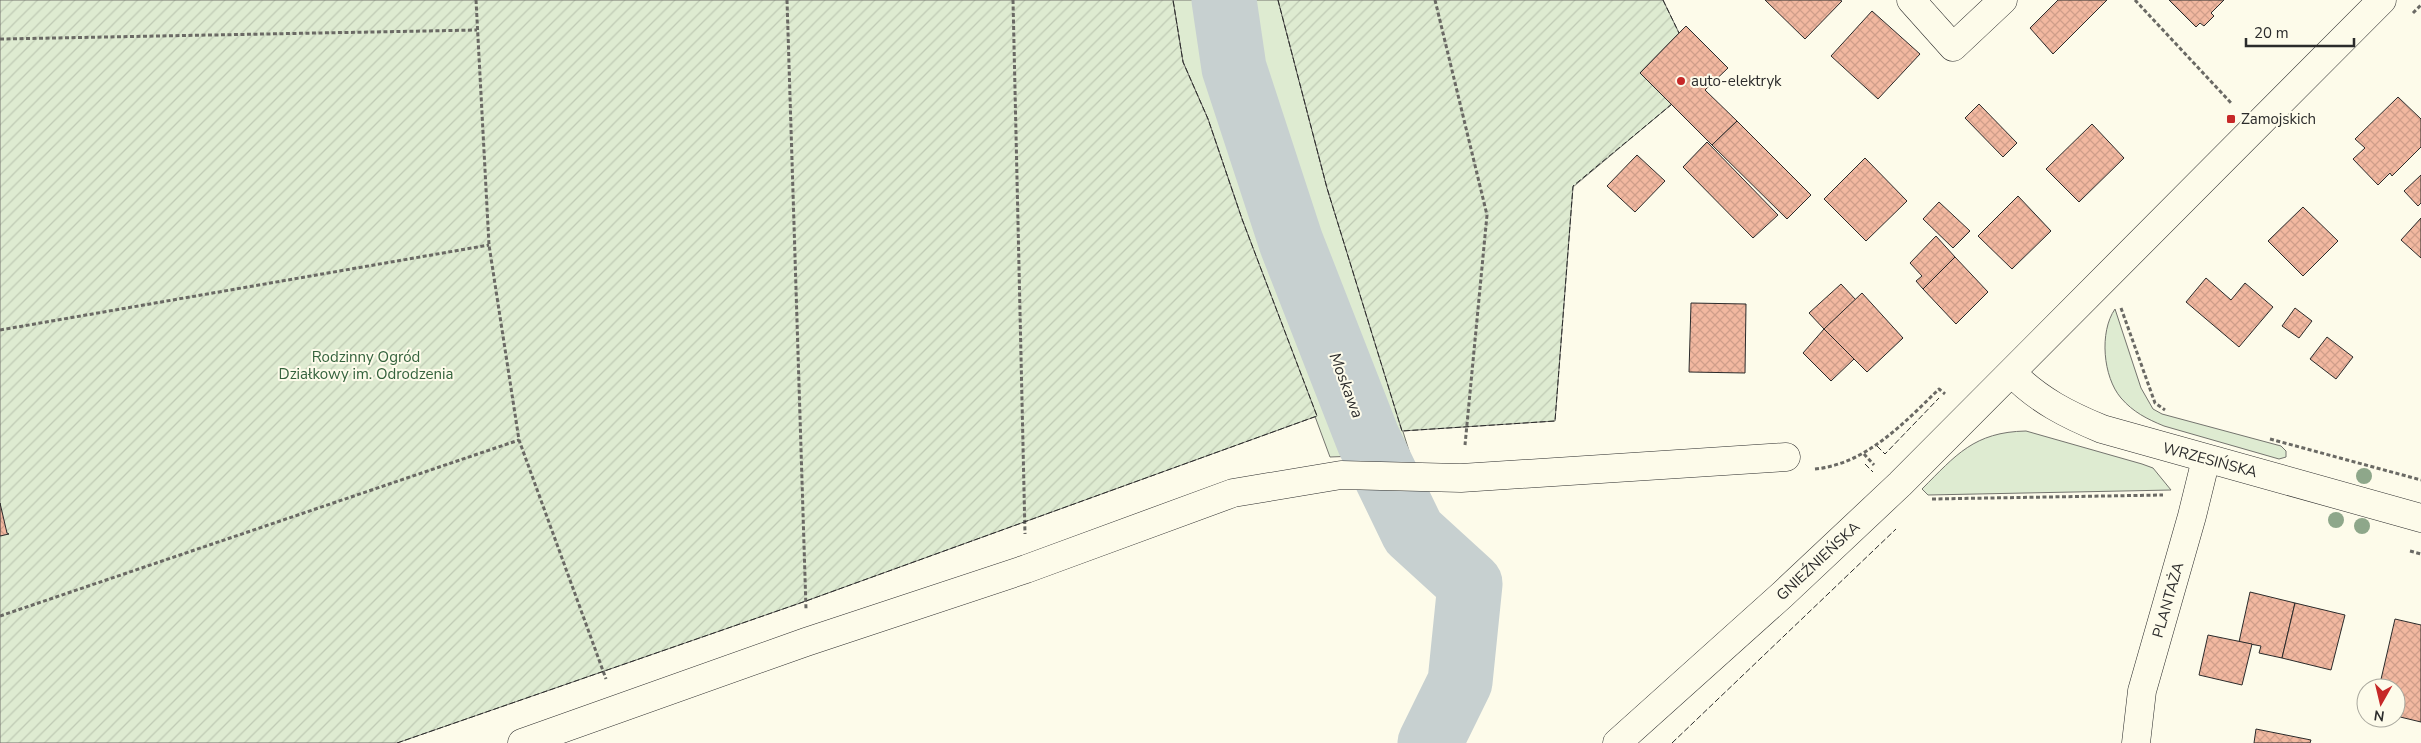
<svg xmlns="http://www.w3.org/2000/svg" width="2421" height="743" font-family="'Nunito Sans',sans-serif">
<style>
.grass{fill:#deebd1;stroke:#74746e}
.garden{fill:url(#garden-furrows);stroke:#74746e}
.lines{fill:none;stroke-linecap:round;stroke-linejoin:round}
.river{stroke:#c7d0d0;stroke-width:65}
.building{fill:url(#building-cross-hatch);stroke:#2b2b2b}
.minor-casing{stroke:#2b2b2b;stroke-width:29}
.path{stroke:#6a6964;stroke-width:3;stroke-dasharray:4 2.5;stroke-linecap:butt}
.minor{stroke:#fdfbea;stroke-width:28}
.fence{stroke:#2b2b2b;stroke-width:1;stroke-dasharray:6 2.5;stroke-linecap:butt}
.tree{fill:#8ea78a}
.poi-dot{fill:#c62828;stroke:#fdfbea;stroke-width:2}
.labels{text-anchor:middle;stroke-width:4;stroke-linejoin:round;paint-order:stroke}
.poi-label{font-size:15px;fill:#2b2b2b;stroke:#fdfbea;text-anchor:start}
.park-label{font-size:15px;fill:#34623c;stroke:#fdfbea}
.street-label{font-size:15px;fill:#2b2b2b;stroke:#fdfbea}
.water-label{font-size:16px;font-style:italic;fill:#2b2b2b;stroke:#fdfbea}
</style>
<defs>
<pattern id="garden-furrows" width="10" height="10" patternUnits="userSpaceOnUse" patternTransform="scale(1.25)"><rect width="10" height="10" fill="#deebd1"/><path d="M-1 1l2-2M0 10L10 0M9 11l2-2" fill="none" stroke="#bfcab4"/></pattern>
<pattern id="building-cross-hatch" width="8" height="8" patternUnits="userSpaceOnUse" patternTransform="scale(1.25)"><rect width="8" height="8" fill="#f2b8a0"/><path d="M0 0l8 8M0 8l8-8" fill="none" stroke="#d09e8a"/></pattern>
</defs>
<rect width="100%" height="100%" fill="#fdfbea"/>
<g class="grass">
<path d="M1173,0H1278L1327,188L1410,454L1330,457L1242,219L1208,119L1183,62Z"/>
<path d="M2115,309L2141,388L2153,409L2162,414L2281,446L2286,451V457L2279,459L2164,426C2147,419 2133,412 2121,398C2103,377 2099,332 2115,309Z"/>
<path d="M2026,431L2142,464L2153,468L2171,490L1928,495L1922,489C1956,455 1974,432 2026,431Z"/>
</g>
<g class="garden">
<path d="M0,0H1173L1183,62L1208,119L1242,219L1317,416L806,601L397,743H0Z"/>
<path d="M1278,0H1663L1679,33L1640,73L1672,104L1573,187L1555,421L1402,431L1327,188Z"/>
</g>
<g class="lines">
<path class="river" d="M1224,0L1234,68L1291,242L1368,439L1413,532L1470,584L1460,682L1430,743"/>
</g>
<g class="building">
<path d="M1765,0H1840L1842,1L1805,39Z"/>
<path d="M2058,0H2107L2053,54L2030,28Z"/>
<path d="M2169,0H2224L2211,13L2214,16L2204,26L2200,23L2196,27Z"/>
<path d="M1872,11L1920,54L1878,99L1831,56Z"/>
<path d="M1686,26L1728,68L1705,90L1737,121L1712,145L1640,73Z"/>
<path d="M2398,97L2421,119V147L2392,176L2390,173L2378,185L2353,159L2365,148L2355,139Z"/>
<path d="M1979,104L2017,143L2003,157L1965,118Z"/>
<path d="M1737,121L1811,195L1787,219L1712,145Z"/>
<path d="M2092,124L2124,158L2079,202L2046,169Z"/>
<path d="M1707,142L1778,215L1753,238L1683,167Z"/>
<path d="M1637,155L1665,181L1635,212L1607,186Z"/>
<path d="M1865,158L1907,201L1866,241L1824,199Z"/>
<path d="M2421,175V203L2418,206L2404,191Z"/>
<path d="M2018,196L2051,231L2012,269L1978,236Z"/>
<path d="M1939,202L1970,231L1953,248L1923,219Z"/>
<path d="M2303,207L2338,241L2303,276L2268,241Z"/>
<path d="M2421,218V258L2401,240Z"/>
<path d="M1936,236L1955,257L1923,289L1916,281L1922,276L1910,263Z"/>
<path d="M1955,257L1988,292L1956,324L1923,289Z"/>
<path d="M2206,278L2231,300L2245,283L2273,307L2239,347L2186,302Z"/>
<path d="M1841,284L1856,300L1824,329L1809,313Z"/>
<path d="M1862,293L1903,338L1867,372L1824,329Z"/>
<path d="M1691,303L1746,304L1745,373L1689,372Z"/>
<path d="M2295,308L2312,321L2299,338L2282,326Z"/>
<path d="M1824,329L1854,359L1831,381L1803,353Z"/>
<path d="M2327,337L2353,357L2336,379L2310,359Z"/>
<path d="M0,503L7,533L9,534L0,536Z"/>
<path d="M2250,592L2295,603L2282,658L2259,653L2261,646L2239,642Z"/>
<path d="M2295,603L2345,615L2331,670L2282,658Z"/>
<path d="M2395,619L2421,625V722L2396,716V688H2379Z"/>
<path d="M2208,635L2252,644L2242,685L2199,675Z"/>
<path d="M2256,729L2311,740L2310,743H2254Z"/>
</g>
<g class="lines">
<g class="minor-casing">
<g id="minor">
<path d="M1911,0L1953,47L2003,0"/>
<path d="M2012,373C2038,400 2068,415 2102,429L2421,518"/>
<path d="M522,743L806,642L1026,569L1233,493L1341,475L1461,478L1786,457"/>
<path d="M1617,743L1782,595L1900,484L2382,0"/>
<path d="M2136,743L2142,691L2192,516L2206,459"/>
</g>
</g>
<g class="path">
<path d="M476,0L489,245L519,440L606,679"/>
<path d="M787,0L806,609"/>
<path d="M1013,0L1025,534"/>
<path d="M1435,0L1487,215L1465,445"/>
<path d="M2135,0L2232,104"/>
<path d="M2413,13L2421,5"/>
<path d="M0,39L477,30"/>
<path d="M2121,308L2155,403L2165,410"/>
<path d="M0,330L489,245"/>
<path d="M2270,439L2421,480"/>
<path d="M1864,454L1874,465"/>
<path d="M1815,469C1866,464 1904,423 1939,389L1945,394"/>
<path d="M1932,499L2163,495"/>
<path d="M2410,551L2421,554"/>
<path d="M0,616L519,440"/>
</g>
<use href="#minor" class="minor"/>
<g class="fence">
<path d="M1278,0L1327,188L1402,431L1555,421L1573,186L1672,104"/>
<path d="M1663,0L1679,33"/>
<path d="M1877,446L1885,454L1939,398"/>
<path d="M1865,464L1873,472"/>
<path d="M397,743L806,601L1317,416L1242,219L1208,119L1183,62L1173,0"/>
<path d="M1672,743L1896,529"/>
</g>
</g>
<g class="tree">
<circle cx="2364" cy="476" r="8"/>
<circle cx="2336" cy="520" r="8"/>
<circle cx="2362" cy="526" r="8"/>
</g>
<g class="poi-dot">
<circle cx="1681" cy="81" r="5"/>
<rect x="2226" y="114" width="10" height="10" rx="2.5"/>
</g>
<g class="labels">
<g class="poi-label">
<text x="1691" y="86">auto-elektryk</text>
<text x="2241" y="124">Zamojskich</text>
</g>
<g class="park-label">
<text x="366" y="362">Rodzinny Ogród<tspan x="366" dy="17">Działkowy im. Odrodzenia</tspan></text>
</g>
<g class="street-label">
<text transform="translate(2210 460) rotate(15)" y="5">WRZESIŃSKA</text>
<text transform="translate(1818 561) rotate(-43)" y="5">GNIEŹNIEŃSKA</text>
<text transform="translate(2168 600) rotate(-74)" y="5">PLANTAŻA</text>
</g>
<g class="water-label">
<text transform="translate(1347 385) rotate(69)" y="6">Moskawa</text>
</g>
</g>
<g transform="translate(2381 703) rotate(188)"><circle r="24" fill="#fdfbea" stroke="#a9a89e"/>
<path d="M0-4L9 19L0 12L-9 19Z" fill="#c62828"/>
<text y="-8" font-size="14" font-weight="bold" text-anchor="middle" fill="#2b2b2b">N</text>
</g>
<path d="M2246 38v8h108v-8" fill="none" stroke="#2b2b2b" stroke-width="2.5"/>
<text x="2254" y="38" font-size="15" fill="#2b2b2b" stroke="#fdfbea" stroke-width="4" paint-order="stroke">20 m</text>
</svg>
